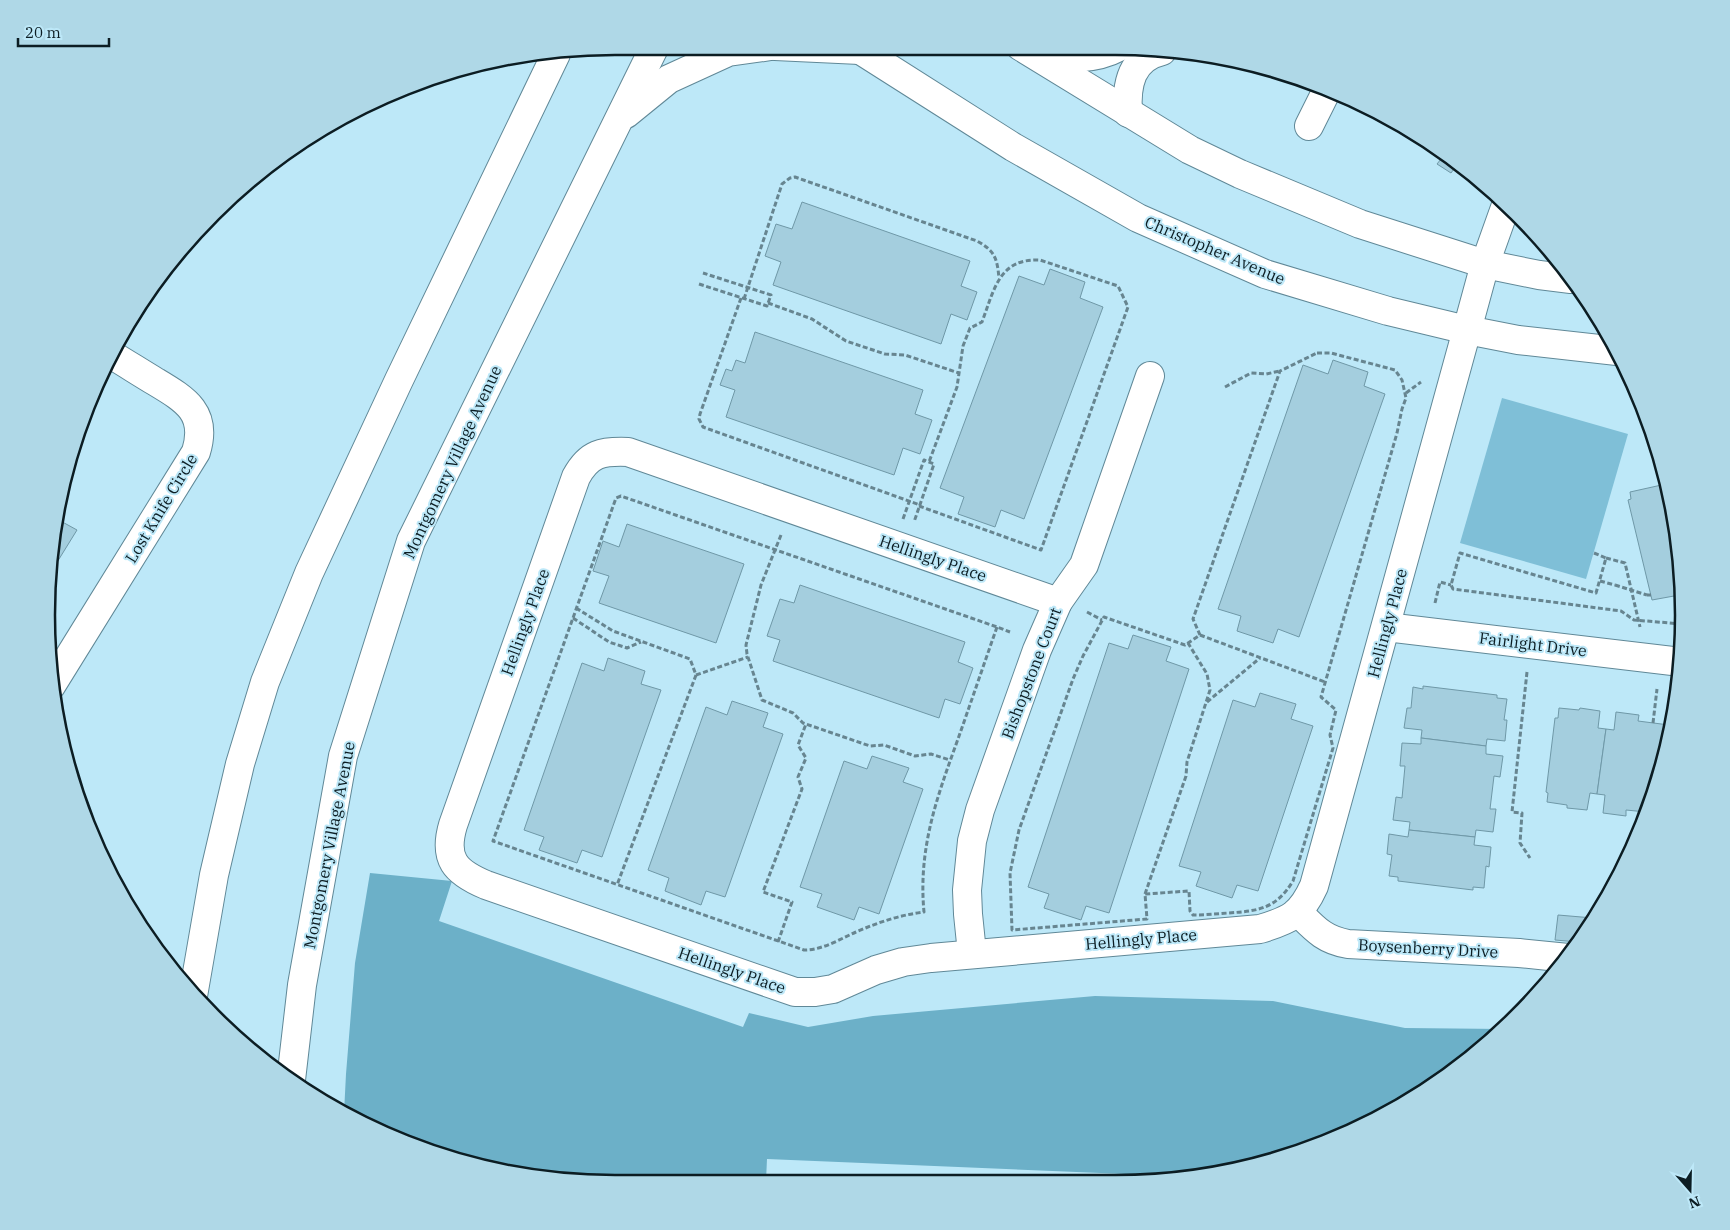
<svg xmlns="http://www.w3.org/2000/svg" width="1730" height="1230" font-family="'IBM Plex Serif',serif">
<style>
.green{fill:#7fbfd7}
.forest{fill:#6cb0c8}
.building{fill:#a4cede;stroke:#6f98a7}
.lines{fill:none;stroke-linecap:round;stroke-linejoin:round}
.minor-casing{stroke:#608897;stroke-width:30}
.major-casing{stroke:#608897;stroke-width:30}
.path{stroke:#678590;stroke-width:3;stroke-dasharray:5 2.5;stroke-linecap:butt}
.minor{stroke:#fff;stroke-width:28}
.major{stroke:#fff;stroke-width:28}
.path-bridge{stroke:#678590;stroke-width:3;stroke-dasharray:5 2.5;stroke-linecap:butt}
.labels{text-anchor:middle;stroke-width:4;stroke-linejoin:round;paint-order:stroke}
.street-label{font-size:16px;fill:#0c1d23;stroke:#bde8f8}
.rim{fill:none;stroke:#0c1d23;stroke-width:2.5}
</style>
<rect width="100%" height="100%" fill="#bde8f8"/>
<path class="green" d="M1502,398L1628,434L1586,579L1460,543Z"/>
<path class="forest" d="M370,873L452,881L439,921L743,1027L749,1013L808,1027L873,1016L1095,996L1273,1001L1405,1028L1503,1029L1490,1042L1366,1125L1262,1164L1198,1177L767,1159L766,1181L578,1183L468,1164L364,1125L344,1113L346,1074L355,963Z"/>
<g class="building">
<path d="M1428,142L1459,162L1451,173L1437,164L1441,159L1438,157L1441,154L1430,147L1432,145Z"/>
<path d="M802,202L970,261L961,286L977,292L967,320L951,314L941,344L773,285L781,262L765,256L776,224L792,229Z"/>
<path d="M1050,269L1085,282L1080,298L1103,307L1024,519L1001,510L995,527L958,514L964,497L940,488L1019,276L1044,285Z"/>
<path d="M755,332L923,390L915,414L932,420L920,454L903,448L894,475L726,417L735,390L720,385L726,369L732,371L736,360L745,363Z"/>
<path d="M1333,360L1368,372L1364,386L1385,394L1299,637L1278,629L1273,643L1237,631L1241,616L1218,609L1303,365L1328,374Z"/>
<path d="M1666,484L1679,540L1681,598L1675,599L1674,596L1652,600L1628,500L1631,499L1630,492Z"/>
<path d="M57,519L77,530L51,572V540Z"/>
<path d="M627,524L744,564L716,643L599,603L609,576L593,571L603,541L619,547Z"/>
<path d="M800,585L965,642L958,662L973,668L960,704L945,699L939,718L773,661L780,640L767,636L780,599L794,603Z"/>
<path d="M1133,635L1171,647L1166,661L1189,669L1109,913L1086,906L1081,920L1044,908L1049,894L1028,887L1109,643L1128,649Z"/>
<path d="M608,658L645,671L641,684L661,690L602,857L582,850L577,863L539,850L544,837L524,830L582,663L604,671Z"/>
<path d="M1423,686L1497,695V698L1507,699L1504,720H1507L1505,741L1487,739L1486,746L1421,738L1422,730L1404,728L1407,708H1411L1413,687L1423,689Z"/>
<path d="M1260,693L1296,704L1291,719L1313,726L1258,891L1237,885L1232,898L1196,886L1201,872L1179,866L1233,700L1255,707Z"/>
<path d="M732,701L768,713L763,727L783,734L725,897L706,891L701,905L665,891L669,878L648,870L706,707L727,715Z"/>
<path d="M1559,708L1579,710L1580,708L1600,711L1598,728L1606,729L1597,794L1590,793L1587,810L1567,808V805L1547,802L1548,793L1546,792L1555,718H1558Z"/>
<path d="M1616,712L1639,715L1638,721L1669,725L1670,719H1671L1664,762L1646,812L1626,810V816L1603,813L1605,795L1597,794L1606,729L1614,730Z"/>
<path d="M1421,738L1486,746V754L1503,756L1500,777L1494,776L1490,809H1496L1493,832L1476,830L1475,837L1409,830L1410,822L1393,820L1396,797L1402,798L1405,766H1400L1402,743L1421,744Z"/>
<path d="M872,756L909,768L903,782L923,789L879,914L859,907L854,920L817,907L822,894L800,887L844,761L867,769Z"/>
<path d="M1409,830L1475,837L1474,845L1491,847L1489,867L1486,866L1484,888L1473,887V890L1398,881V877L1389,876L1392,855L1387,854L1389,834L1408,837Z"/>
<path d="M1558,915L1593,918L1578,942L1555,940Z"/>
</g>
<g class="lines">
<g class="minor-casing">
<g id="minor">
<path d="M854,46L1013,147L1138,218L1265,274L1388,311L1467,330L1518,340L1617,351"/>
<path d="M1020,46L1190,150L1240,174L1360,224L1485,264L1539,275L1571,279"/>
<path d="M1038,53C1064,60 1095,60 1119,47"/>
<path d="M1128,113C1126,85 1131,58 1162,51"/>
<path d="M1309,126L1328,88"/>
<path d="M1058,602L628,452C602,451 589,453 576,477L453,825C443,859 455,872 486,885L795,992H815L833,989L876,970L903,962L931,958L1260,929C1290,920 1301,915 1314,886L1467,330L1485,264L1506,205"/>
<path d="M1386,627L1681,662"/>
<path d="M51,686L196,452C208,413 186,400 156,382C141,373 127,364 112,355"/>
<path d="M1298,912C1315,929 1324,940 1348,944L1519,953L1568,958"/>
<path d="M972,953L968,914L967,890L972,841L980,810L1037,650L1058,602L1084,565L1150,376"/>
</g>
</g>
<g class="major-casing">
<g id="major">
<path d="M775,46L860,50"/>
<path d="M626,114L669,79L728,52L771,46"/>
<path d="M193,996L214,875L240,764L265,682L309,573L399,380L556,54"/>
<path d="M291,1080L302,985L343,756L411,541L655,46"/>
</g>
</g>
<g class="path">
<path d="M699,284L767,306L771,295L703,273"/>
<path d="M741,298L700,414L699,419L703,427L920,505"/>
<path d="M744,299L782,184L790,178L795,177L977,241C995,251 997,258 999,278"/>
<path d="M768,303L812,319L846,341L885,354L905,355L959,373"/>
<path d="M1317,353H1331L1395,370L1402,380L1406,398L1402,409L1397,433L1321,697L1336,710L1330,735L1333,748L1293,881C1276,909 1258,911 1228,913C1216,914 1204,915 1193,915L1190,911L1189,891L1145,894L1147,919L1012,930L1010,873L1019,830L1073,679L1083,656L1104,617L1185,645L1200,635L1193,619L1280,371Z"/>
<path d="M1225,387L1251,373L1266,374L1280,371"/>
<path d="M1406,393L1421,382"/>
<path d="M919,506L1041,550L1128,307L1118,286L1040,260C999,258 994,290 982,322L970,328L963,346L957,387L929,462"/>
<path d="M903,519L924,460L934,464L914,522"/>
<path d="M781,535L761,585L746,645L747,654L762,700L793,713L803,723L870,746L884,745L915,756L931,754L950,760"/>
<path d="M1594,553L1606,558L1596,593L1460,553L1451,585L1453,589L1621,611L1634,620L1682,624"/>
<path d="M1606,558L1625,563L1640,627"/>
<path d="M1600,581L1615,585"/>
<path d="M1647,595H1651"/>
<path d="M1435,603L1440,582L1451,585"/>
<path d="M576,608L613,631L690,659L696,675L617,885"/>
<path d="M1087,612L1102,620"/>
<path d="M573,618L609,642L627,648L641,642"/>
<path d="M997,627C984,664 971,702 958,739C937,797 918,848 924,912C900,915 879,922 856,932C840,939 823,950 804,950L493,841L616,498L621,496L997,627L1010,632"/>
<path d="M1200,635L1325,682"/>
<path d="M1527,672L1512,812L1522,813L1520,843L1530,858"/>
<path d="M696,675L748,657"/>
<path d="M1207,702L1260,658"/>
<path d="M1653,723L1657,689"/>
<path d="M1145,894L1186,776L1187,762L1210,690L1207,674L1188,643"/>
<path d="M778,942L792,902L763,892L802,789L798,777L806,758L798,745L806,724"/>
</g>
<use href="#minor" class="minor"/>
<use href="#major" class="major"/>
<path class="path-bridge" d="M1615,585L1647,595"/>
</g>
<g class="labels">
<g class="street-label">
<text transform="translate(1215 250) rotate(23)" y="6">Christopher Avenue</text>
<text transform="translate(452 462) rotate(-65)" y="6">Montgomery Village Avenue</text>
<text transform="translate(161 508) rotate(-59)" y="6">Lost Knife Circle</text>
<text transform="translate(933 558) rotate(19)" y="6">Hellingly Place</text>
<text transform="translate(525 622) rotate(-70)" y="6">Hellingly Place</text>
<text transform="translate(1387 623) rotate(-75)" y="6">Hellingly Place</text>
<text transform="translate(1533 644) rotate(7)" y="6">Fairlight Drive</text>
<text transform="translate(1031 673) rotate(-69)" y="6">Bishopstone Court</text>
<text transform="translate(329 845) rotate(-79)" y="6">Montgomery Village Avenue</text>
<text transform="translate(1141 939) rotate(-5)" y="6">Hellingly Place</text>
<text transform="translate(1428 948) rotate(3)" y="6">Boysenberry Drive</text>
<text transform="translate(732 970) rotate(19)" y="6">Hellingly Place</text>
</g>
</g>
<path d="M0 0H1730V1230H0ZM615 55H1115A560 560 0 0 1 1675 615V615A560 560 0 0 1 1115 1175H615A560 560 0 0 1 55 615V615A560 560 0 0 1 615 55Z" fill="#afd8e7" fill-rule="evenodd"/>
<path class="rim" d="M615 55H1115A560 560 0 0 1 1675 615V615A560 560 0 0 1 1115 1175H615A560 560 0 0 1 55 615V615A560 560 0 0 1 615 55Z"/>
<g transform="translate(1690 1190) rotate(160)" stroke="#bde8f8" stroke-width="4" paint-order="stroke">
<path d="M0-4L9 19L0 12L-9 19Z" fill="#0c1d23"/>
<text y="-8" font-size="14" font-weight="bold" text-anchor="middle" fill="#0c1d23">N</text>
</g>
<path d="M18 38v8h91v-8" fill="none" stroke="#0c1d23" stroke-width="2.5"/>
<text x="25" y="38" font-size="15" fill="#0c1d23" stroke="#bde8f8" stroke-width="4" paint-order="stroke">20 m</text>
</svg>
